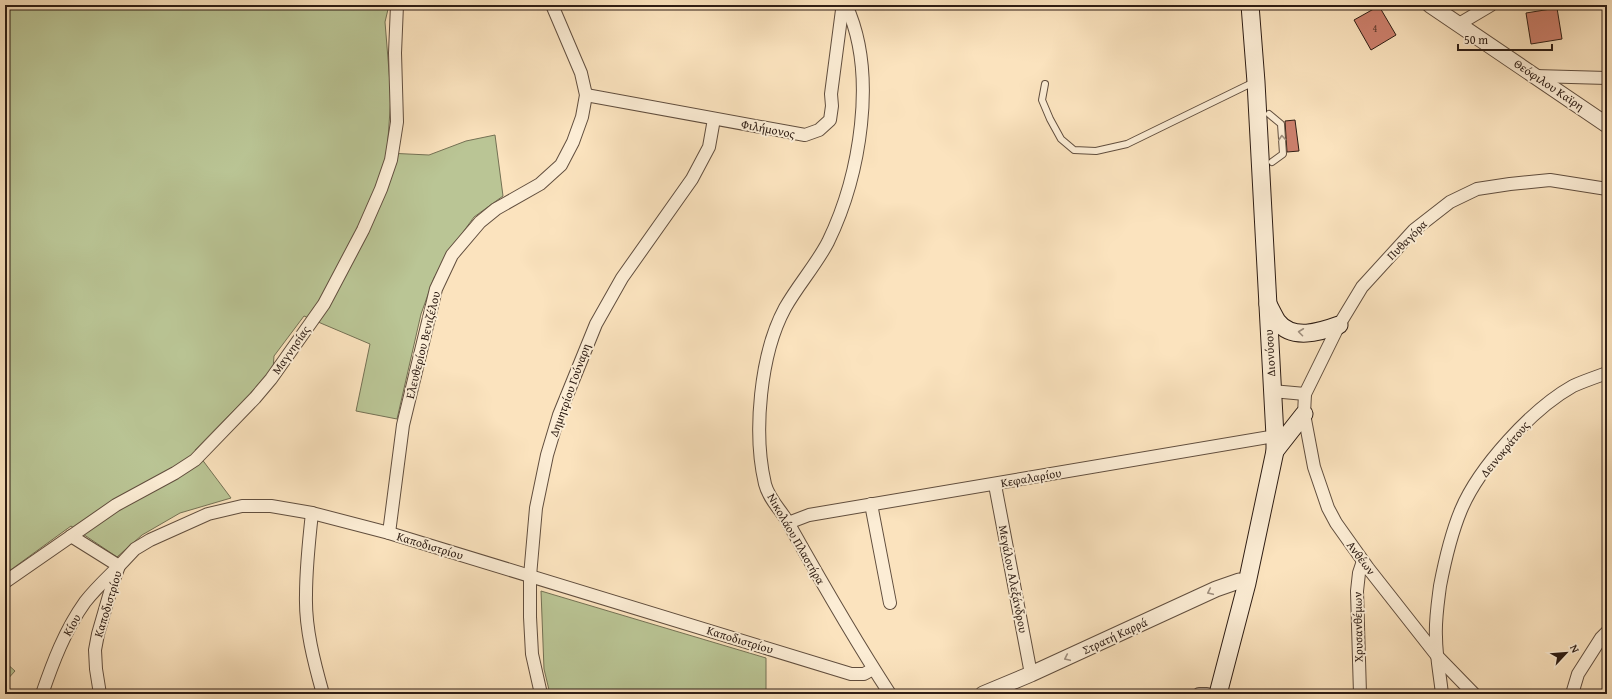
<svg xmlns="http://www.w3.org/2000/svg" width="1612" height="699" font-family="'Gentium Book Plus',serif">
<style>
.green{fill:#bac595;stroke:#747154}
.building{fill:#cd806d;stroke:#2e1d14}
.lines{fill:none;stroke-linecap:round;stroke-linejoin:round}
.service-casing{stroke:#614e3e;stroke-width:8}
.minor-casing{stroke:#614e3e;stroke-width:14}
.tertiary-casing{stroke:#614e3e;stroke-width:17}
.secondary-casing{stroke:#2e1d14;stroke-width:19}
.service{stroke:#fcedd5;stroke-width:6}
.minor{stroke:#fcedd5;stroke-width:12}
.tertiary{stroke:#fcedd5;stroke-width:15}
.secondary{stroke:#fcedd5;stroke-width:17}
.oneway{stroke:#9f8f7e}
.labels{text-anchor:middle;stroke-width:4;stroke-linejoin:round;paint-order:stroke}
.number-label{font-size:10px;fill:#56362a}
.street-label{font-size:12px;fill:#2e1d14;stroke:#fcedd5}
</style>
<rect width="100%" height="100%" fill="#fbe3be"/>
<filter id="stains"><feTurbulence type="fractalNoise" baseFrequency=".005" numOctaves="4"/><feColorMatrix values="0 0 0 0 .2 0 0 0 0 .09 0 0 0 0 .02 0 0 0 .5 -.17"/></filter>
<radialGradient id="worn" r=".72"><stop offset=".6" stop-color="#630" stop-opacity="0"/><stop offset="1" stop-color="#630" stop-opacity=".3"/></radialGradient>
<g class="green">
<path d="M5,5H389L385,22L391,96L387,153L429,155L466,141L495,135L503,196L474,217L455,243L434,278L421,314L397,419L356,411L370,344L304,316L274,356L273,370L195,450L231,498L180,513L142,535L117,557L71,526L5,574Z"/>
<path d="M541,591L766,658V694H550L544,669Z"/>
<path d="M5,662L15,671L5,682Z"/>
</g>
<g class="building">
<path d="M1379,6L1396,35L1371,50L1354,20Z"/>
<path d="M1557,8L1562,39L1531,44L1526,13Z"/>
<path d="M1295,120L1299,151L1287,152L1285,121Z"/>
</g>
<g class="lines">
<g class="service-casing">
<g id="service">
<path d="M1045,84L1042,100L1050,119L1061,139L1074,150L1096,151L1127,144L1254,82"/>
<path d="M1269,114L1281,124L1283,154L1272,162"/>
</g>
</g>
<g class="minor-casing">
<g id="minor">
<path d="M846,5C878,74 860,176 828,242C816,265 798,285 785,308C760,354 753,433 765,484C769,500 783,512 790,526C822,583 854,639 890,694"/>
<path d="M1459,24L1491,5"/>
<path d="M1535,76L1607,78"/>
<path d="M586,95L805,135L819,130L830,120L832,106L831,94L842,10L847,7"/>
<path d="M1272,391L1305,394"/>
<path d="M995,485L1031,674"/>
<path d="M871,504L890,603"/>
<path d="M312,513C309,540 306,568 306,595C305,628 314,662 323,694"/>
<path d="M788,523L809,515L1275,436"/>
<path d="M389,533L403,425L436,289L452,255L480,222L496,209L540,184L561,165L573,142L582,117L586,95L581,73L552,5"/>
<path d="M5,582L116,505L175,473L195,460L255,398L271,379L324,304L363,230L381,189L391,160L397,122L395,53L397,5"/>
<path d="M42,694C53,662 65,630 85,602C95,589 107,578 119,566L71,536"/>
<path d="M100,694L96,669L95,650L98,634L113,582L119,566L135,549L150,540L208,514L242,506H271L312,513L389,533L851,674H864L873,669"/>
<path d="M541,694L532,654L530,617V576L536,508L547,455L559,415L596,324L622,278L692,179L709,147L714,119"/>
<path d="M1199,694H1207"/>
<path d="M1360,694L1357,591L1359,573L1363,561"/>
<path d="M1442,694C1440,675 1436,656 1436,637C1435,620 1438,602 1440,586C1445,560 1451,534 1461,510C1479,467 1532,409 1573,386C1584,381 1596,377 1607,373"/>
<path d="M1474,694L1438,657L1368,568L1336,523L1328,508L1314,467L1304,414L1305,394L1339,325L1362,287L1414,230L1450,202L1477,189L1510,184L1550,180L1607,189"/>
<path d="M1572,694L1578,674L1601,638L1607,632"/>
</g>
</g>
<g class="tertiary-casing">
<g id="tertiary">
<path d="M1430,5L1607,125"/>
<path d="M983,694L1031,674L1216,589L1239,581L1247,583"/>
</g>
</g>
<g class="secondary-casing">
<g id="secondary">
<path d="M1268,304C1271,310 1274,316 1277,321C1292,341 1320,332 1339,325"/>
<path d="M1275,451L1304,414"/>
<path d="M1218,694L1247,583L1275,451V436L1256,82L1250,5"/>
</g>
</g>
<use href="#service" class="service"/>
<use href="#minor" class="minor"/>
<use href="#tertiary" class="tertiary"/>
<use href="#secondary" class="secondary"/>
</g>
<defs><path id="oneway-chevron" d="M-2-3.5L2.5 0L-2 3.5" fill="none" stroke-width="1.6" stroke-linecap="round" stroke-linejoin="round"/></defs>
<g class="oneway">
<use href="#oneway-chevron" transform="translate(1282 138) rotate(-94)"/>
<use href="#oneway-chevron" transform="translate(1301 332) rotate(-173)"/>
<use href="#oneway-chevron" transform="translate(1210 592) rotate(155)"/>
<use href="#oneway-chevron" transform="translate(1067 658) rotate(155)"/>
</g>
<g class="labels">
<g class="number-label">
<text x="1375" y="32">4</text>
</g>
<g class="street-label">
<text transform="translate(1549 85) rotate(34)" y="4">Θεόφιλου Καϊρη</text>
<text transform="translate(768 129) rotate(11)" y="4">Φιλήμονος</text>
<text transform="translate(1407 240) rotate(-45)" y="4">Πυθαγόρα</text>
<text transform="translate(423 345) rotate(-76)" y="4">Ελευθερίου Βενιζέλου</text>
<text transform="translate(291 350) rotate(-55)" y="4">Μαγνησίας</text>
<text transform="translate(1270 353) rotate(-93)" y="4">Διονύσου</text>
<text transform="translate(570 390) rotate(-70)" y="4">Δημητρίου Γούναρη</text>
<text transform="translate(1505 449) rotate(-50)" y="4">Δεινοκράτους</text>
<text transform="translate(1031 478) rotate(-10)" y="4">Κεφαλαρίου</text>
<text transform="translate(796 539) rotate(60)" y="4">Νικολάου Πλαστήρα</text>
<text transform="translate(430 546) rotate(17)" y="4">Καποδιστρίου</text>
<text transform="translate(1361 558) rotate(53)" y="4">Ανθέων</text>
<text transform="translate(1013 579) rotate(79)" y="4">Μεγάλου Αλεξάνδρου</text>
<text transform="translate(108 604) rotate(-73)" y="4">Καποδιστρίου</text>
<text transform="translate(72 625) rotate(-60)" y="4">Κίου</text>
<text transform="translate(1358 627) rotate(-91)" y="4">Χρυσανθέμων</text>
<text transform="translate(1115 636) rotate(-25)" y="4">Στρατή Καρρά</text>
<text transform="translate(740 640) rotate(17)" y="4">Καποδιστρίου</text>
</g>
</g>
<rect width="1612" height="699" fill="none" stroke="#fbe3be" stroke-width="20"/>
<rect x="6" y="6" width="1600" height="687" fill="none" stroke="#2e1d14" stroke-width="2"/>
<rect x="10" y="10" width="1592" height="679" fill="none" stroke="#2e1d14"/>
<g transform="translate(1566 653) rotate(64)" stroke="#fcedd5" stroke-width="3" paint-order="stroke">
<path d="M0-3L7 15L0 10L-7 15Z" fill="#2e1d14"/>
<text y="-6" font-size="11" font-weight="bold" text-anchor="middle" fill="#2e1d14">N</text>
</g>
<path d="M1458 44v6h94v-6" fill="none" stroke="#2e1d14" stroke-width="2"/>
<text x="1464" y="44" font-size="12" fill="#2e1d14" stroke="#fcedd5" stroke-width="3" paint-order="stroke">50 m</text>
<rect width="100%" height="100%" filter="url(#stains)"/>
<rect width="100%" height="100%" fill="url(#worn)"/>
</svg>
